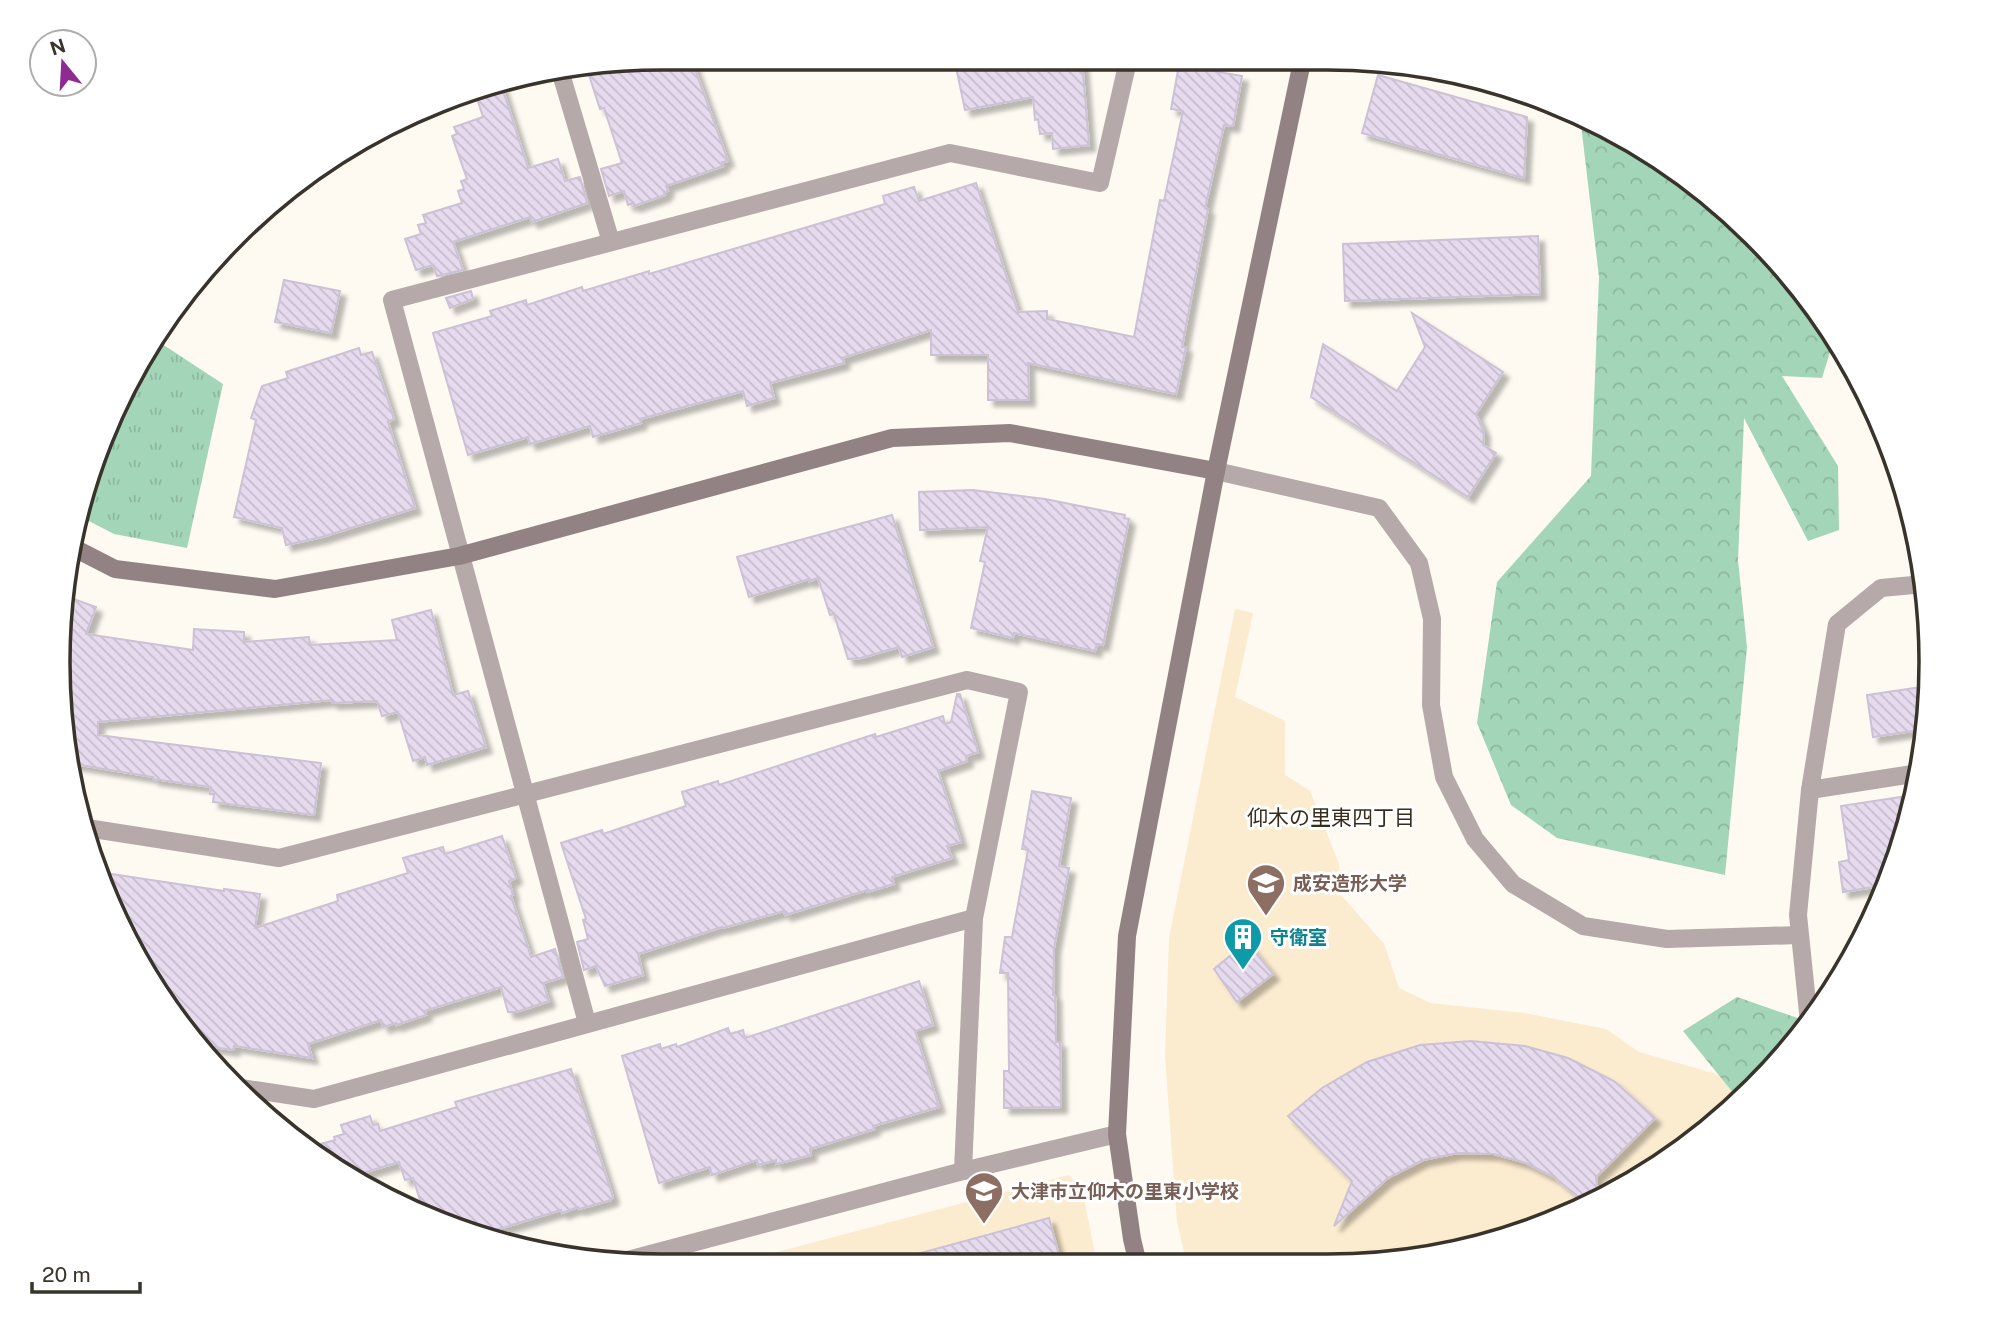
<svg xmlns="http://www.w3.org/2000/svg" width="1989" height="1324" font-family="'Public Sans','Noto Sans JP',sans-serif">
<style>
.built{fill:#fbebcf}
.grass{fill:url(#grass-tufts)}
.forest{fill:url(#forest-crowns)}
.building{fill:url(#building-back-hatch);stroke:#ccc1d5;stroke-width:2;filter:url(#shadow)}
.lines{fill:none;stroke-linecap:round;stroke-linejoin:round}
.street{stroke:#b5a9aa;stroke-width:18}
.secondary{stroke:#938284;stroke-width:18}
.labels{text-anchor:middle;stroke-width:6;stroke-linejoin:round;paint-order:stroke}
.education-label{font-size:19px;font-weight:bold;fill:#785e54;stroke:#fff;text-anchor:start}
.culture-label{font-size:19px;font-weight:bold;fill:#0d838f;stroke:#fff;text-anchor:start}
.neighbourhood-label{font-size:21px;fill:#362d1d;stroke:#fff}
.rim{fill:none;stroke:#38332b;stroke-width:3.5}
</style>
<defs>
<pattern id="grass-tufts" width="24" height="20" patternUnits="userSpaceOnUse" patternTransform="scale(1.75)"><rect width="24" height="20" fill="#a3d5b9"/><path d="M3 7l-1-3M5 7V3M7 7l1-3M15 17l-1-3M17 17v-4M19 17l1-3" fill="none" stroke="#8db79f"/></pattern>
<pattern id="forest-crowns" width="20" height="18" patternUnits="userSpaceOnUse" patternTransform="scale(1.75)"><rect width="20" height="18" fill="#a3d5b9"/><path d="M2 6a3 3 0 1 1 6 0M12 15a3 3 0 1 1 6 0" fill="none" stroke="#8db79f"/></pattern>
<pattern id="building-back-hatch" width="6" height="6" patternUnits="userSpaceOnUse" patternTransform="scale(1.75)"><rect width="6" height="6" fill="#e6daee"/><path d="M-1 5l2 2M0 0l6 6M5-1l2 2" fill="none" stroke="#c6bccc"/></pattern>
<filter id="shadow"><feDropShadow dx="6" dy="6" stdDeviation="2" flood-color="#0004"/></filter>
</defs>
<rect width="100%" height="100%" fill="#fef9f1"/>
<g class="built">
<path d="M1235,609L1253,613L1235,697L1285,721V775L1310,791L1339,864L1341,895L1384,944L1399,988L1430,1003L1524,1013L1606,1029L1639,1052L1720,1075L1744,1096L1695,1142L1594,1204L1483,1246L1366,1265L1187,1264L1177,1222L1165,1056L1169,938Z"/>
<path d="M1069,1175L1082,1189L1097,1264L739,1262Z"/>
</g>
<path class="grass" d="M156,340L223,384L187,548L114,534L83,518L104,431Z"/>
<g class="forest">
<path d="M1580,116L1594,120L1726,208L1807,294L1834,339L1822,378L1782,376L1838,466L1839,530L1808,541L1744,418L1738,560L1747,647L1725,875L1557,838L1511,805L1477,723L1497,582L1591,476L1599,277Z"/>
<path d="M1737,997L1809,1022L1781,1061L1739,1100L1683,1031Z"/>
</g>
<g class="building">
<path d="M662,58H691L728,161L722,162L723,166L666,186L668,191L664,193L665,195L634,206L633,203L628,205L624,191L609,196L601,169L622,163L604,108L600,109L589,75L595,73L593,69Z"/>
<path d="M967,60L1082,61L1089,145L1053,149L1052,133L1040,134L1038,119L1035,120L1033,97L965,110L956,67L968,66Z"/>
<path d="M1179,65L1242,76L1233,126L1224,125L1205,208L1208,209L1182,347H1186L1176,394L1028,363L1029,400H988V355H931V330L842,358L844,363L770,383L774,398L747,406L743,391L640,419L641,423L593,437L590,426L530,444L528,437L468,455L433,333L492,316L490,311L526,300L527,305L582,287L583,291L649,271V274L885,204L883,196L914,187L919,201L976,183L1018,312L1047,311V319L1134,337L1160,200L1164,201L1183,111L1171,109Z"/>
<path d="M1378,75L1527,117L1524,178L1362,133Z"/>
<path d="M501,84L528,168L558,159L565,181L580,177L587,203L532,222L530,217L453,242L463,270L437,276L433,265L416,270L405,239L421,234L418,225L426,223L423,215L462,203L458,191L464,189L461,181L467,179L452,136L457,134L454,127L483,117L474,89Z"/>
<path d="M1538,236L1540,294L1345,301L1343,244Z"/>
<path d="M284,280L340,291L331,333L275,322Z"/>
<path d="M471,291L473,299L450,308L446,298Z"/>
<path d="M1412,313L1503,372L1476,414L1484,432L1483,445L1496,453L1468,497L1311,397L1323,344L1397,391L1425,347Z"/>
<path d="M359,348L361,355L372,352L394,419L388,422L415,508L322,537L286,545L282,528L234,517L256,420L251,418L262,386L288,378L286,372Z"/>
<path d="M973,490L1045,499L1125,515L1124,518L1129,519L1103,645L1097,644L1095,651L1014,633L1013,638L971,628L985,562L980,561L988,527L920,530L919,492Z"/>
<path d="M892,515L933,647L902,657L899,647L861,658L848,659L834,614L830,615L818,578L809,581V579L749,597L737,557Z"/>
<path d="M68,597L96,607L86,634L193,650L194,629L244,632V642L309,637L310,645L397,640L392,620L431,610L453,695L468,691L486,747L427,765L425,757L413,761L398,712L382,716L377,701L332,703V700L98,722V735L321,763L314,815L213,802L214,794H210L211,787L153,779V777L68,763L59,622Z"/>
<path d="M1928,686L1926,729L1873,737L1867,695Z"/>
<path d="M957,694H960L978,752L966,756L967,761L938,771L961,842L947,846L952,858L892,877L894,884L867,892V890L785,915L784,911L723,928L722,927L638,954L643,975L605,986L596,966L584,970L577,942L588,939L583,920L586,919L561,843L602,830L603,834L686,806L682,792L718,781L719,785L875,734L876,737L943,716L945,724L951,722Z"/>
<path d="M1032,791L1071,798L1059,866L1069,868L1054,948L1053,995H1055L1056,1042H1060L1061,1107L1004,1108V1071H1009L1008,973H1000L1005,937H1012L1028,850L1022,849Z"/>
<path d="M1901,797L1906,828L1899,857L1886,885L1843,892L1839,862L1849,860L1841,806Z"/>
<path d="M502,836L516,878L509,881L513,895L511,896L531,957L555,949L563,977L543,983L549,1001L516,1012H508L501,987L424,1011L426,1015L396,1025V1023L383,1027L381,1020L308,1044L312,1058L234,1046L233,1050L206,1046L139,964L105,873L224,891V889L260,894L255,928L338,901L337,895L408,873L403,858L443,847L445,854Z"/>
<path d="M1247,942L1273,974L1237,1002L1214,969Z"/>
<path d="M919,981L933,1025L915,1031L939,1107L873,1126L874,1129L810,1149L811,1155L776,1164V1160L758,1165L757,1160L712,1175L710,1167L659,1183L622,1056L660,1044L661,1049L676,1044L677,1047L728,1028L730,1034L743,1030L745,1038Z"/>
<path d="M1471,1041L1525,1046L1568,1058L1614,1081L1655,1118L1596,1177L1599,1201L1590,1206L1554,1177L1526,1163L1494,1154L1458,1153L1423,1160L1388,1178L1334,1226L1352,1181L1288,1116L1322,1088L1367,1062L1420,1045Z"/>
<path d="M571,1069L613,1197L611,1200L579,1209L578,1207L562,1213L561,1210L489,1232L424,1213L413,1178L405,1180L399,1162L353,1176L310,1147L335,1140L334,1137L344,1134L341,1125L370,1116L373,1125L378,1124L380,1131L457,1107L455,1102Z"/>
<path d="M1049,1218L1061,1263H918L917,1254Z"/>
</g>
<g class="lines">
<g class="street">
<path d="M561,74L611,242"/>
<path d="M1216,471L1379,508L1419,563L1432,619L1431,705L1444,777L1475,839L1513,884L1583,926L1667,939L1799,935"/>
<path d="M1810,790L1919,773"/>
<path d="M87,828L279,858L967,680L1019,692L974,918L963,1171"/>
<path d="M1809,1022L1798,915L1810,790L1837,624L1881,588L1924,584"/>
<path d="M587,1023C523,782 455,542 392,300L950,153L1100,183L1128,61"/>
<path d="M241,1088L314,1099L974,918"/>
<path d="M624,1261L963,1171L1117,1134"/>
</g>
<g class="secondary">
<path d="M76,549L115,569L275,589L459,556L892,438L1010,433L1216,471"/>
<path d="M1138,1264L1132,1239L1117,1134L1127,936L1216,471L1302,62"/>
</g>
</g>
<defs>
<g id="university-pin" transform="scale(2.0125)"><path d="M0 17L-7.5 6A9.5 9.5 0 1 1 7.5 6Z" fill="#8d6e63" stroke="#fff"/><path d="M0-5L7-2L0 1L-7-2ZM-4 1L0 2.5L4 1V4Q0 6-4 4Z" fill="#fff"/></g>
<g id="building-pin" transform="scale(2.0125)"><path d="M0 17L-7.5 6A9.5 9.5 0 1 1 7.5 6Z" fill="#0f9aa8" stroke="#fff"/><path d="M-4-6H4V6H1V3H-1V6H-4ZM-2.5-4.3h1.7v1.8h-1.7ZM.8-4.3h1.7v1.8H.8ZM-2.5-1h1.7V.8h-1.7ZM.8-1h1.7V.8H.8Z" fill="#fff"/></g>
<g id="school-pin" transform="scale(2.0125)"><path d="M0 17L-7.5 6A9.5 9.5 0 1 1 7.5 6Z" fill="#8d6e63" stroke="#fff"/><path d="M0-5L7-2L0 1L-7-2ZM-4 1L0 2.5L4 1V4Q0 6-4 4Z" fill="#fff"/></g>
</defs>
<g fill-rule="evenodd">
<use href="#university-pin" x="1266" y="883"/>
<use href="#building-pin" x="1243" y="937"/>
<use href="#school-pin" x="984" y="1191"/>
</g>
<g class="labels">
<g class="education-label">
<text x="1293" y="890">成安造形大学</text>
<text x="1011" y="1198">大津市立仰木の里東小学校</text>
</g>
<g class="culture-label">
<text x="1270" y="944">守衛室</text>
</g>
<g class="neighbourhood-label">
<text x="1331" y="825">仰木の里東四丁目</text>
</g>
</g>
<path d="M0 0H1989V1324H0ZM662 70H1327A592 592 0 0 1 1919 662V662A592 592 0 0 1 1327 1254H662A592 592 0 0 1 70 662V662A592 592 0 0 1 662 70Z" fill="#fff" fill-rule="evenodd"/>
<path class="rim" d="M662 70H1327A592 592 0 0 1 1919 662V662A592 592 0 0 1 1327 1254H662A592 592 0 0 1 70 662V662A592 592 0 0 1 662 70Z"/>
<g transform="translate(63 63) rotate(342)"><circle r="33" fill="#ffffff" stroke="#afadaa" stroke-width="2"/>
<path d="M0-5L12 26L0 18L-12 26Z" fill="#8e2b93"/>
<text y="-10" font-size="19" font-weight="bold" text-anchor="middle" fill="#38332b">N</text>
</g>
<path d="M32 1282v10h108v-10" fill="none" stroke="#38332b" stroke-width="3.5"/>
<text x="42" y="1282" font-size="21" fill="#38332b" stroke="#ffffff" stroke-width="5" paint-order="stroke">20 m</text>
</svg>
